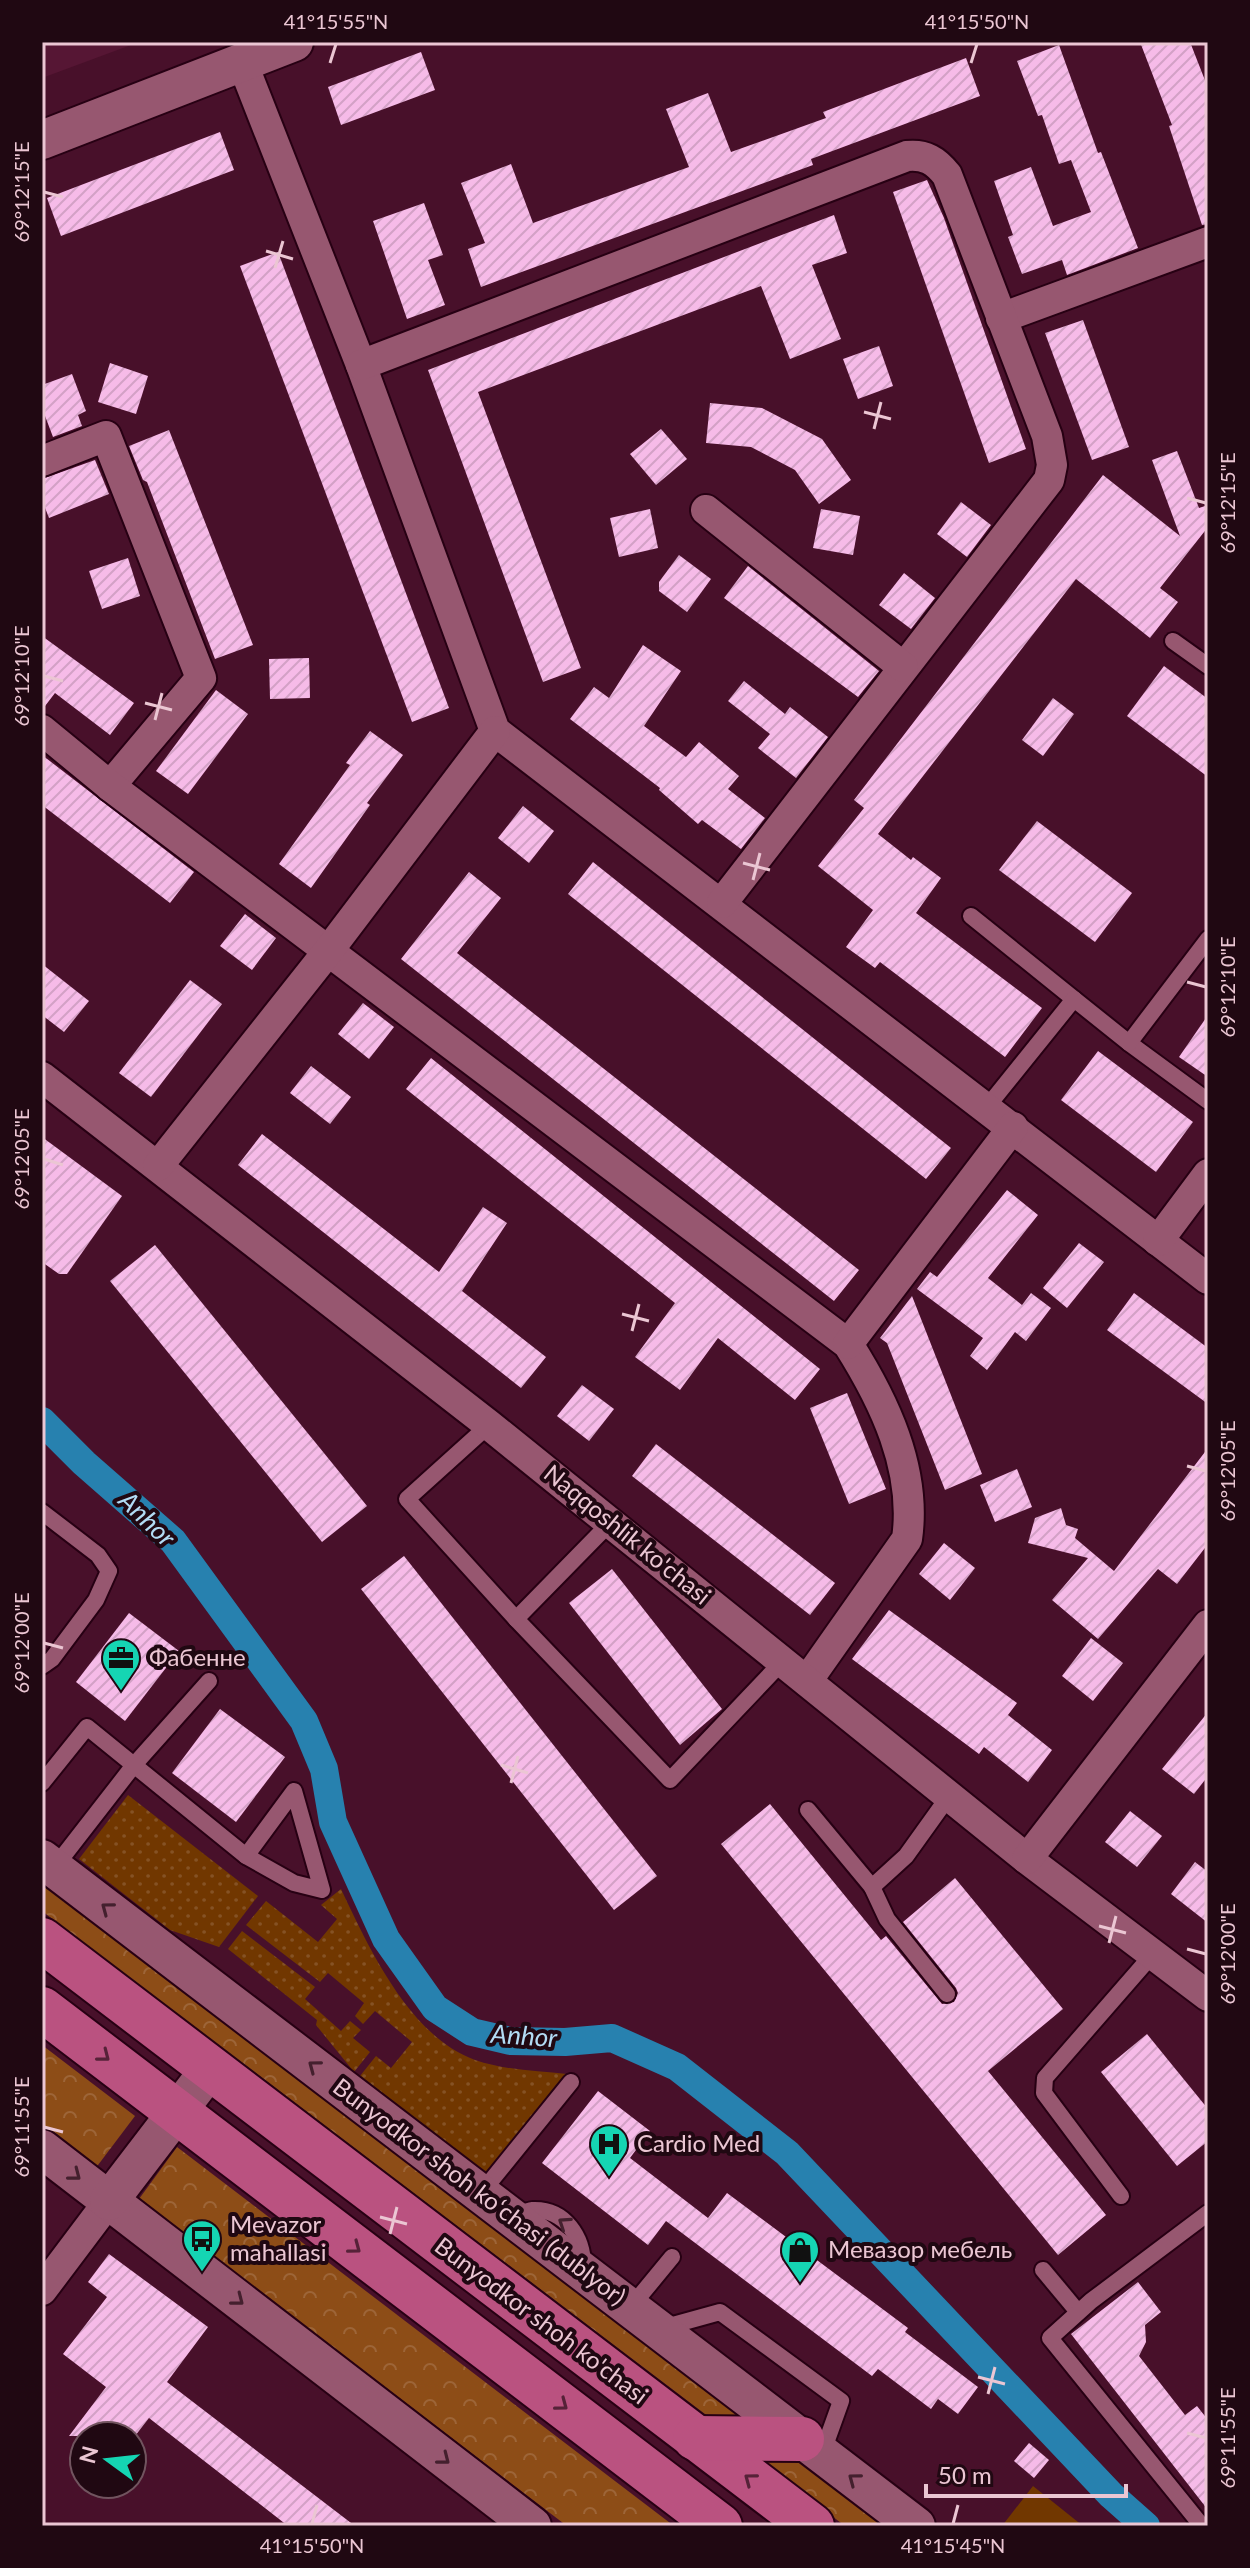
<svg xmlns="http://www.w3.org/2000/svg" width="1250" height="2568" font-family="Lato,sans-serif">
<style>
.built{fill:#561634}
.grass{fill:url(#grass-dots)}
.forest{fill:url(#forest-crowns)}
.garden{fill:#713700}
.lines{fill:none;stroke-linecap:round;stroke-linejoin:round}
.stream{stroke:#2781af;stroke-width:8}
.canal{stroke:#2781af;stroke-width:28}
.building{fill:url(#building-hatch)}
.service-casing{stroke:#270013;stroke-width:20}
.minor-casing{stroke:#270013;stroke-width:34}
.tertiary-casing{stroke:#270013;stroke-width:42}
.primary-casing{stroke:#270013;stroke-width:48}
.service{stroke:#975770;stroke-width:16}
.minor{stroke:#975770;stroke-width:30}
.tertiary{stroke:#975770;stroke-width:38}
.primary{stroke:#ba5280;stroke-width:44}
.oneway{stroke:#44202e}
.oneway2{stroke:#562238}
.ticks{fill:none;stroke:#ebc6d3;stroke-width:3}
.labels{text-anchor:middle;stroke-width:8;stroke-linejoin:round;paint-order:stroke}
.street-label{font-size:24px;fill:#ebc6d3;stroke:#200812}
.poi-label{font-size:24px;fill:#ebc6d3;stroke:#200812;text-anchor:start}
.water-label{font-size:26px;font-style:italic;fill:#b2dbf4;stroke:#200812}
.neatline{fill:none;stroke:#ebc6d3;stroke-width:3}
.ticks-label{font-size:20px;text-anchor:middle;fill:#ebc6d3}
</style>
<defs>
<pattern id="grass-dots" width="8" height="8" patternUnits="userSpaceOnUse" patternTransform="scale(2)"><rect width="8" height="8" fill="#713700"/><path d="M2 2h.1M6 6h.1" fill="none" stroke="#855224" stroke-width="1.8" stroke-linecap="round"/></pattern>
<pattern id="forest-crowns" width="20" height="18" patternUnits="userSpaceOnUse" patternTransform="scale(2)"><rect width="20" height="18" fill="#8d4d17"/><path d="M2 6a3 3 0 1 1 6 0M12 15a3 3 0 1 1 6 0" fill="none" stroke="#9d6538"/></pattern>
<pattern id="building-hatch" width="6" height="6" patternUnits="userSpaceOnUse" patternTransform="scale(2)"><rect width="6" height="6" fill="#f6bbe8"/><path d="M-1 1l2-2M0 6l6-6M5 7l2-2" fill="none" stroke="#d3a1c6"/></pattern>
</defs>
<rect width="100%" height="100%" fill="#48102a"/>
<path class="built" d="M42,42H139L42,78Z"/>
<g class="grass">
<path d="M128,1795L258,1896L219,1947L170,1930L79,1859Z"/>
<path d="M341,1889C369,1948 409,2036 475,2060C505,2070 537,2071 567,2074L487,2174L360,2076L376,2056L391,2068L412,2042L375,2011L363,2024L355,2016L364,2003L328,1973L320,1982L246,1925L266,1901L318,1942L337,1919L321,1905Z"/>
<path d="M242,1931L315,1987L305,1999L341,2031L350,2021L361,2030L353,2038L370,2052L354,2072L316,2025L317,2020L228,1949Z"/>
</g>
<g class="forest">
<path d="M42,1882L759,2429L722,2427L42,1911Z"/>
<path d="M42,2045L135,2116L95,2169L42,2129Z"/>
<path d="M177,2147L674,2526H567L139,2199Z"/>
<path d="M800,2460L887,2526H845L761,2462Z"/>
</g>
<path class="garden" d="M1033,2486L1083,2526H1002Z"/>
<g class="lines">
<path class="stream" d="M973,2360L977,2355"/>
<path class="canal" d="M42,1421L84,1463L173,1541L304,1721L324,1769L333,1822L386,1939L435,2008L472,2032L510,2041L565,2042L612,2038L677,2067L787,2153L1111,2495L1146,2526"/>
</g>
<g class="building">
<path d="M1140,42H1190L1208,88V224L1202,225L1169,126L1172,125Z"/>
<path d="M1059,45L1098,153L1101,152L1138,248L1067,275L1062,260L1022,274L1008,237L1013,235L994,181L1031,167L1053,226L1091,212L1071,160L1059,164L1042,115L1038,116L1017,61Z"/>
<path d="M421,52L435,90L341,125L328,87Z"/>
<path d="M966,58L980,96L811,159L813,165L481,287L468,249L485,243L461,183L511,164L533,223L689,167L666,109L708,93L731,152L826,118L823,112Z"/>
<path d="M220,132L234,170L61,236L47,198Z"/>
<path d="M927,180L944,218L1026,449L989,463L893,192Z"/>
<path d="M424,203L443,255L428,260L445,305L407,319L373,221Z"/>
<path d="M834,215L847,253L812,265L841,339L790,359L761,286L478,392L581,668L543,682L428,370Z"/>
<path d="M278,252L449,708L412,722L240,266Z"/>
<path d="M1083,320L1129,447L1092,460L1045,333Z"/>
<path d="M879,346L893,386L858,399L843,359Z"/>
<path d="M110,363L148,376L136,414L98,402Z"/>
<path d="M72,374L86,411L78,415L82,426L53,437L42,408V385Z"/>
<path d="M710,403L762,408L822,439L851,480L819,504L795,470L751,447L706,443Z"/>
<path d="M661,429L687,459L656,485L630,454Z"/>
<path d="M169,430L253,645L215,659L147,482L143,480L129,446Z"/>
<path d="M1177,451L1199,508L1208,505V527L1160,588L1178,602L1150,638L1076,579L878,834L911,860L913,857L941,878L916,913L1042,1008L1005,1057L880,962L875,968L846,947L873,910L818,866L864,808L854,800L1103,475L1180,536L1152,460Z"/>
<path d="M95,460L109,494L49,518L42,500V479Z"/>
<path d="M961,502L991,525L967,557L937,534Z"/>
<path d="M650,509L658,548L619,557L610,518Z"/>
<path d="M821,509L860,516L853,555L813,548Z"/>
<path d="M679,555L711,579L687,612L659,591V582Z"/>
<path d="M128,558L140,596L102,609L89,571Z"/>
<path d="M748,566L879,671L858,697L724,598Z"/>
<path d="M904,573L935,598L911,629L879,605Z"/>
<path d="M42,636L134,703L110,735L55,693L42,710Z"/>
<path d="M643,645L681,671L644,726L686,757L699,742L739,776L728,789L765,818L741,849L702,820L698,824L659,790L660,788L570,719L594,687L609,698Z"/>
<path d="M309,658L310,698L270,699L269,659Z"/>
<path d="M1164,666L1208,699V777L1127,716Z"/>
<path d="M744,681L785,714L790,707L828,737L796,778L758,748L770,734L728,701Z"/>
<path d="M216,690L248,714L188,794L156,771Z"/>
<path d="M1053,698L1074,714L1043,756L1022,740Z"/>
<path d="M370,731L403,755L367,803L370,805L311,888L279,864L350,765L346,763Z"/>
<path d="M42,755L194,872L170,903L42,805Z"/>
<path d="M523,806L554,831L529,863L498,838Z"/>
<path d="M1037,821L1132,893L1095,942L999,870Z"/>
<path d="M593,862L951,1148L926,1179L568,894Z"/>
<path d="M469,872L501,898L457,953L859,1270L834,1301L401,959Z"/>
<path d="M245,914L276,938L252,970L220,946Z"/>
<path d="M42,964L89,1001L64,1032L42,1015Z"/>
<path d="M190,980L222,1004L151,1097L119,1073Z"/>
<path d="M363,1003L394,1027L369,1059L338,1034Z"/>
<path d="M1208,1015V1077L1179,1057Z"/>
<path d="M1098,1051L1193,1122L1156,1172L1061,1100Z"/>
<path d="M431,1058L820,1369L795,1400L718,1338L680,1390L635,1357L675,1303L406,1089Z"/>
<path d="M311,1066L351,1097L330,1124L290,1093Z"/>
<path d="M262,1134L439,1272L483,1207L507,1223L462,1291L546,1357L521,1388L238,1165Z"/>
<path d="M42,1137L122,1196L67,1274H59L42,1262Z"/>
<path d="M1007,1190L1038,1215L988,1278L1022,1305L1031,1293L1051,1308L1026,1341L1015,1332L987,1370L970,1356L983,1338L917,1289L930,1272L937,1277Z"/>
<path d="M1079,1243L1104,1262L1067,1308L1043,1288Z"/>
<path d="M155,1245L367,1506L322,1542L110,1281Z"/>
<path d="M1134,1293L1208,1348V1404L1107,1330Z"/>
<path d="M912,1296L982,1474L945,1490L887,1343L880,1338Z"/>
<path d="M582,1385L614,1409L589,1441L557,1416Z"/>
<path d="M847,1393L886,1489L849,1504L810,1408Z"/>
<path d="M656,1444L835,1583L810,1615L632,1476Z"/>
<path d="M1208,1448V1544L1177,1584L1158,1569L1098,1639L1052,1600L1088,1558L1028,1543L1035,1518L1061,1508L1066,1525L1078,1529L1075,1538L1114,1571Z"/>
<path d="M1017,1469L1032,1507L995,1522L980,1485Z"/>
<path d="M944,1543L975,1568L950,1600L919,1574Z"/>
<path d="M404,1556L657,1876L614,1910L361,1589Z"/>
<path d="M612,1569L722,1709L680,1745L569,1603Z"/>
<path d="M889,1610L1017,1703L1008,1715L1052,1750L1028,1782L984,1747L979,1754L852,1659Z"/>
<path d="M129,1613L179,1651L125,1721L76,1682Z"/>
<path d="M1091,1638L1123,1663L1093,1701L1062,1676Z"/>
<path d="M220,1709L285,1757L236,1822L172,1773Z"/>
<path d="M1208,1712V1776L1194,1794L1162,1769Z"/>
<path d="M770,1804L881,1940L886,1936L942,2004L954,2002L958,1993L956,1988L903,1922L955,1878L1063,2009L988,2071L1106,2215L1058,2255L721,1844Z"/>
<path d="M1130,1811L1162,1836L1137,1867L1105,1842Z"/>
<path d="M1195,1862L1208,1872V1923L1171,1894Z"/>
<path d="M1147,2034L1208,2109V2141L1177,2166L1101,2072Z"/>
<path d="M598,2091L650,2131L630,2158L708,2218L727,2193L908,2328L905,2332L978,2387L958,2414L938,2399L931,2409L878,2369L872,2376L666,2221L648,2245L542,2163Z"/>
<path d="M109,2254L208,2327L167,2382L355,2526H288L149,2418L135,2436H69L106,2387L63,2354L107,2297L88,2282Z"/>
<path d="M1138,2282L1161,2312L1145,2325L1146,2342L1139,2356L1185,2415L1197,2406L1208,2420V2510L1071,2334Z"/>
<path d="M1029,2443L1049,2460L1034,2478L1014,2461Z"/>
</g>
<g class="lines">
<g class="service-casing">
<g id="service">
<path d="M1173,641L1208,666"/>
<path d="M971,916L1074,999"/>
<path d="M1129,1043L1208,1101"/>
<path d="M987,1107L1074,999L1129,1043L1208,939"/>
<path d="M489,1425L407,1499L516,1619"/>
<path d="M42,1512L98,1555L109,1571L96,1600L52,1659L42,1666"/>
<path d="M611,1522L516,1619L670,1780L783,1661"/>
<path d="M42,1783L87,1727L246,1856"/>
<path d="M294,1791L322,1890L294,1883L246,1856Z"/>
<path d="M808,1810L872,1887"/>
<path d="M54,1868L134,1765L209,1681"/>
<path d="M947,1994L887,1919L872,1887L906,1856L949,1796"/>
<path d="M482,2195L490,2182L571,2082"/>
<path d="M1121,2196L1044,2093L1045,2078L1153,1954"/>
<path d="M514,2216C520,2214 527,2211 533,2210C565,2209 583,2237 583,2266"/>
<path d="M1043,2270L1078,2312"/>
<path d="M630,2308L672,2257"/>
<path d="M662,2328L720,2312L841,2401L822,2454"/>
<path d="M1202,2526L1050,2338L1091,2301L1208,2213"/>
</g>
</g>
<g class="minor-casing">
<g id="minor">
<path d="M242,62L361,365L495,731L1208,1279"/>
<path d="M1001,318L1208,242"/>
<path d="M361,365L907,156C925,154 936,161 947,175L1047,436L1052,465L1049,480L722,903"/>
<path d="M42,461L106,436L201,678L110,786"/>
<path d="M706,510L903,667"/>
<path d="M42,730L110,786L848,1344C884,1401 917,1469 907,1539L807,1681"/>
<path d="M42,1077L489,1425L1027,1859L1208,1996"/>
<path d="M158,1166L329,950L495,731"/>
<path d="M1158,1241L1208,1174"/>
<path d="M848,1344L1013,1127"/>
<path d="M1027,1859L1208,1625"/>
<path d="M42,2290L109,2201"/>
</g>
</g>
<g class="tertiary-casing">
<g id="tertiary">
<path d="M42,140L294,42"/>
<path d="M42,1859L916,2526"/>
<path d="M42,2149L532,2526"/>
<path d="M109,2201L210,2069"/>
</g>
</g>
<g class="primary-casing">
<g id="primary">
<path d="M42,1940L812,2526"/>
<path d="M42,2009L720,2526"/>
<path d="M695,2438L802,2439"/>
</g>
</g>
<use href="#service" class="service"/>
<use href="#minor" class="minor"/>
<use href="#tertiary" class="tertiary"/>
<use href="#primary" class="primary"/>
</g>
<defs><path id="oneway-chevron" d="M-2-3.5L2.5 0L-2 3.5" fill="none" stroke-width="1.6" stroke-linecap="round" stroke-linejoin="round" transform="scale(2)"/></defs>
<g class="oneway">
<use href="#oneway-chevron" transform="translate(107 1908) rotate(-143)"/>
<use href="#oneway-chevron" transform="translate(314 2066) rotate(-143)"/>
<use href="#oneway-chevron" transform="translate(75 2175) rotate(38)"/>
<use href="#oneway-chevron" transform="translate(564 2223) rotate(-146)"/>
<use href="#oneway-chevron" transform="translate(238 2300) rotate(38)"/>
<use href="#oneway-chevron" transform="translate(444 2459) rotate(38)"/>
<use href="#oneway-chevron" transform="translate(854 2479) rotate(-143)"/>
</g>
<g class="oneway2">
<use href="#oneway-chevron" transform="translate(104 2056) rotate(38)"/>
<use href="#oneway-chevron" transform="translate(355 2248) rotate(37)"/>
<use href="#oneway-chevron" transform="translate(562 2405) rotate(37)"/>
<use href="#oneway-chevron" transform="translate(750 2479) rotate(-143)"/>
</g>
<path class="ticks" d="M330,63L336,44M971,63L977,44M44,192L63,197M266,251L293,259M275,268L283,241M864,412L891,419M874,429L881,402M1187,498L1206,503M44,676L63,681M145,703L172,710M155,720L162,693M743,863L770,870M753,880L760,853M1187,982L1206,987M44,1159L63,1165M622,1314L649,1321M632,1331L639,1304M1187,1466L1206,1471M44,1643L63,1648M501,1765L528,1773M511,1783L518,1756M1099,1926L1126,1933M1109,1943L1116,1916M1187,1949L1206,1954M44,2127L63,2132M380,2217L407,2224M390,2234L397,2207M978,2377L1005,2384M988,2394L995,2367M1187,2433L1206,2438M312,2524L317,2505M953,2524L958,2505"/>
<defs>
<g id="office-pin" transform="scale(2)"><path d="M0 17L-7.5 6A9.5 9.5 0 1 1 7.5 6Z" fill="#15d5b3" stroke="#200812"/><path d="M-6-3h4V-5.5h4V-3h4V5H-6ZM-1-4.5V-3h2v-1.5ZM-6 0V1H6V0Z" fill="#111"/></g>
<g id="hospital-pin" transform="scale(2)"><path d="M0 17L-7.5 6A9.5 9.5 0 1 1 7.5 6Z" fill="#15d5b3" stroke="#200812"/><path d="M-5-5h3v3.5h4V-5h3V5h-3V1.5h-4V5h-3Z" fill="#111"/></g>
<g id="bus-pin" transform="scale(2)"><path d="M0 17L-7.5 6A9.5 9.5 0 1 1 7.5 6Z" fill="#15d5b3" stroke="#200812"/><path d="M-5-6H5V4H4V6H2V4H-2V6H-4V4H-5ZM-3.5-4V0h7V-4ZM-3.5 1.2v1.5H-2V1.2ZM2 1.2v1.5H3.5V1.2Z" fill="#111"/></g>
<g id="shop-pin" transform="scale(2)"><path d="M0 17L-7.5 6A9.5 9.5 0 1 1 7.5 6Z" fill="#15d5b3" stroke="#200812"/><path d="M-5-2.5h2.3a2.7 3.5 0 0 1 5.4 0H5L5.5 6h-11ZM-1.5-2.5h3a1.5 2.3 0 0 0-3 0Z" fill="#111"/></g>
</defs>
<g fill-rule="evenodd">
<use href="#office-pin" x="121" y="1658"/>
<use href="#hospital-pin" x="609" y="2144"/>
<use href="#bus-pin" x="202" y="2239"/>
<use href="#shop-pin" x="800" y="2250"/>
</g>
<g class="labels">
<g class="street-label">
<text transform="translate(627 1535) rotate(39)" y="8">Naqqoshlik ko'chasi</text>
<text transform="translate(479 2192) rotate(37)" y="8">Bunyodkor shoh koʻchasi (dublyor)</text>
<text transform="translate(541 2321) rotate(37)" y="8">Bunyodkor shoh ko'chasi</text>
</g>
<g class="poi-label">
<text x="149" y="1666">Фабенне</text>
<text x="637" y="2152">Cardio Med</text>
<text x="230" y="2233">Mevazor<tspan x="230" dy="28">mahallasi</tspan></text>
<text x="828" y="2258">Мевазор мебель</text>
</g>
<g class="water-label">
<text transform="translate(147 1519) rotate(44)" y="9">Anhor</text>
<text transform="translate(524 2036) rotate(4)" y="9">Anhor</text>
</g>
</g>
<rect width="1250" height="2568" fill="none" stroke="#200812" stroke-width="88"/>
<g transform="translate(108 2460) rotate(285)"><circle r="38" fill="#200812" stroke="#71545f" stroke-width="2"/>
<path d="M0-6L14 30L0 20L-14 30Z" fill="#15d5b3"/>
<text y="-12" font-size="22" font-weight="bold" text-anchor="middle" fill="#ebc6d3">N</text>
</g>
<path d="M926 2484v12h200v-12" fill="none" stroke="#ebc6d3" stroke-width="4"/>
<text x="938" y="2484" font-size="24" fill="#ebc6d3" stroke="#200812" stroke-width="6" paint-order="stroke">50 m</text>
<rect x="44" y="44" width="1162" height="2480" class="neatline"/>
<g class="ticks-label">
<text x="336" y="29">41°15'55"N</text>
<text x="977" y="29">41°15'50"N</text>
<text transform="translate(22 192) rotate(-90)" y="7">69°12'15"E</text>
<text transform="translate(1228 503) rotate(-90)" y="7">69°12'15"E</text>
<text transform="translate(22 676) rotate(-90)" y="7">69°12'10"E</text>
<text transform="translate(1228 987) rotate(-90)" y="7">69°12'10"E</text>
<text transform="translate(22 1159) rotate(-90)" y="7">69°12'05"E</text>
<text transform="translate(1228 1471) rotate(-90)" y="7">69°12'05"E</text>
<text transform="translate(22 1643) rotate(-90)" y="7">69°12'00"E</text>
<text transform="translate(1228 1954) rotate(-90)" y="7">69°12'00"E</text>
<text transform="translate(22 2127) rotate(-90)" y="7">69°11'55"E</text>
<text transform="translate(1228 2438) rotate(-90)" y="7">69°11'55"E</text>
<text x="312" y="2553">41°15'50"N</text>
<text x="953" y="2553">41°15'45"N</text>
</g>
</svg>
